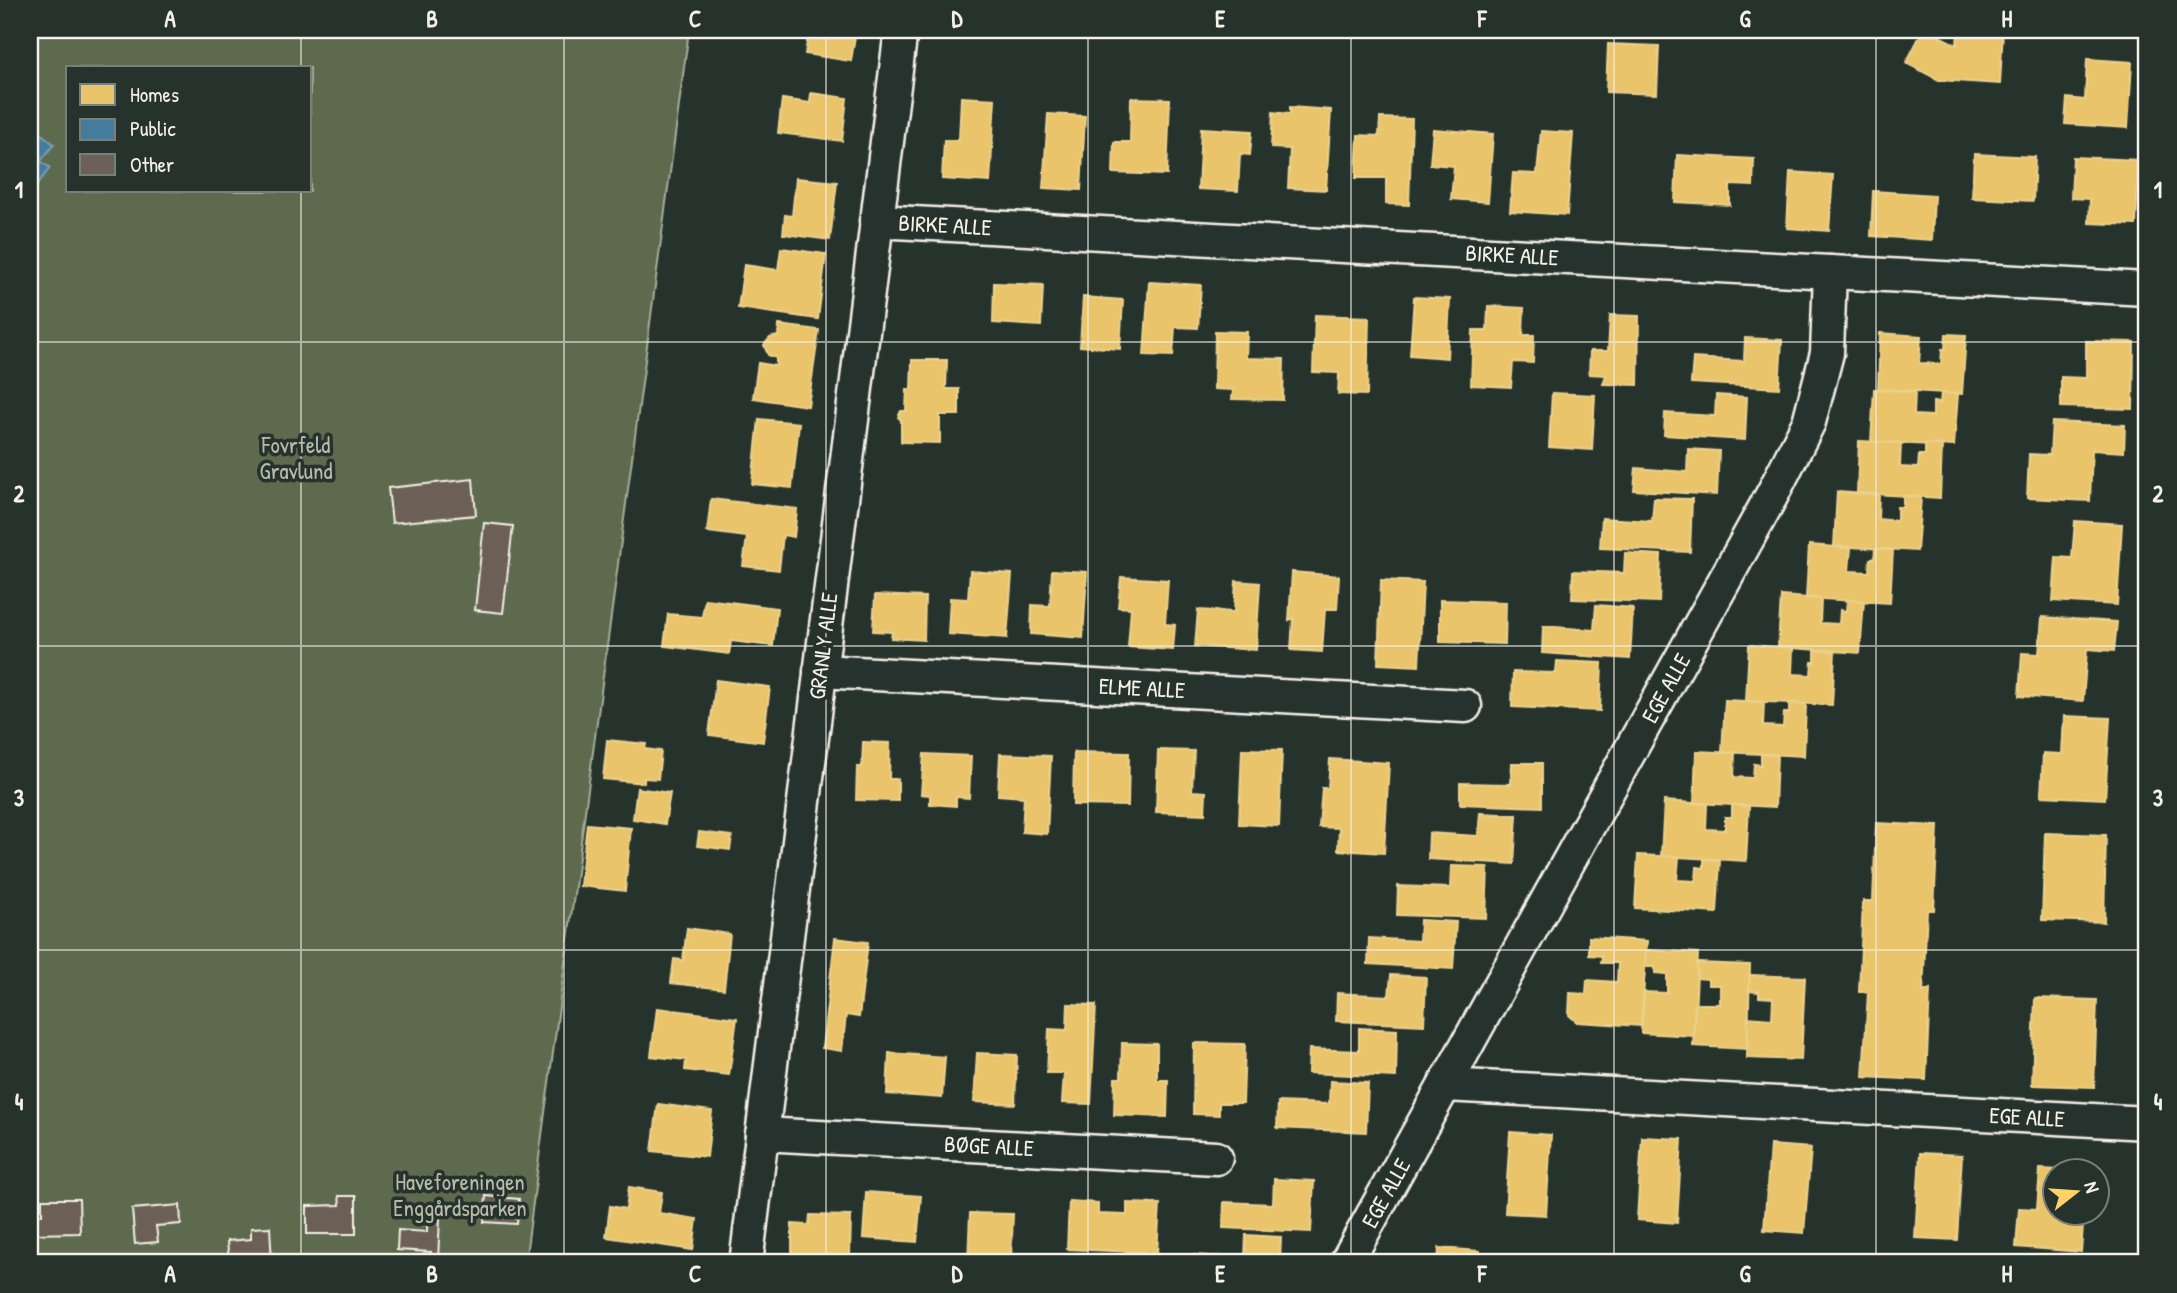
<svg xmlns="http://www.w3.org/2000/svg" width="2177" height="1293" font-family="'Patrick Hand',sans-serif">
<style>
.green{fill:#5d6b4d;stroke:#a8ae9a;stroke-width:2;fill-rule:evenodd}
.homes{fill:#e9c46a;stroke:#ecd290;stroke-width:2}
.public{fill:#457b9d;stroke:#7a9eb4;stroke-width:2}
.building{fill:#6c6057;stroke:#f4f1e8;stroke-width:2}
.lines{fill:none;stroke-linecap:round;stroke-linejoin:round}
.minor-casing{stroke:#f4f1e8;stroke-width:37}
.minor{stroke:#26332d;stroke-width:32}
.grid{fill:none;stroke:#f4f1e8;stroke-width:2;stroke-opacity:0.55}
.labels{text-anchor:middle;stroke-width:7;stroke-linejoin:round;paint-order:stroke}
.street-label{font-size:23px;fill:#f4f1e8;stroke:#26332d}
.park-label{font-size:23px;fill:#b8bbaa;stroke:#26332d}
.neatline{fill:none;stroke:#f4f1e8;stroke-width:2.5}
.grid-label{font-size:23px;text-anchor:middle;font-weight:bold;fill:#f4f1e8}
</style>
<rect width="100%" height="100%" fill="#26332d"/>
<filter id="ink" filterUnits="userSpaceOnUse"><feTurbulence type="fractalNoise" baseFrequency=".0143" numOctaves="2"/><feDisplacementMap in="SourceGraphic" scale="14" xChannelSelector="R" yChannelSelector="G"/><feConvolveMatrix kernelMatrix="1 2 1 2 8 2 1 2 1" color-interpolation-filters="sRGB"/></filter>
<g filter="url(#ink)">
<path class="green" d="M30,30H689L525,1263H30ZM68,68H310V191H68Z"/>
<g class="homes">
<path d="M809,30H856L851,61L805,54Z"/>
<path d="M1923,30H1927L1957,45L1958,30H2003L2000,84L1939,80L1906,63Z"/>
<path d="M1608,44L1659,46L1657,94L1606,92Z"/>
<path d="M2087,59L2132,62L2128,128L2065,124L2067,98L2085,100Z"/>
<path d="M811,93L847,98L842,141L778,133L782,99L810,103Z"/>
<path d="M961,97L995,99L990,182L942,179L944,140H959Z"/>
<path d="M1131,98L1170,99L1167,175L1113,173L1114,142H1130Z"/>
<path d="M1290,107L1331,110L1326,190L1288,188L1290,149L1271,148L1273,112L1290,114Z"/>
<path d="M1048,114L1085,116L1081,190L1043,188Z"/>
<path d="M1380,118L1412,119L1409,205L1386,204V178H1356L1358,135L1379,136Z"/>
<path d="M1201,128L1252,131L1250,155L1240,154L1238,191L1198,189Z"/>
<path d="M1433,129L1493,134L1488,202L1451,199L1454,166L1430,164Z"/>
<path d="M1541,131L1573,133L1567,215L1510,211L1513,173L1537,174Z"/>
<path d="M1974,154L2035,157L2033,201L1972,198Z"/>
<path d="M1677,155L1754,159L1753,186L1730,185V205L1675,202Z"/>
<path d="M2073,157L2139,160L2136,225L2089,223L2090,199L2071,198Z"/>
<path d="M1790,172L1833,175L1829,231L1787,228Z"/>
<path d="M796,178L837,182L830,240L783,234L785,215L792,216Z"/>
<path d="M1873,191L1934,195L1932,240L1871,236Z"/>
<path d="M781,248L826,254L818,319L738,308L744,265L778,270Z"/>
<path d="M1149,282L1201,285L1198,328L1175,327L1173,356L1144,355Z"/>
<path d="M994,283L1043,285L1041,326L993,323Z"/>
<path d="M1083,297L1123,300L1120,349L1080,346Z"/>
<path d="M1414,297L1450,299L1447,358L1410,355Z"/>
<path d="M1488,306L1524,308L1523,335H1534L1533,363L1513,362L1511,387L1471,385L1473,330H1487Z"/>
<path d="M1315,315L1369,317L1367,395L1338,394L1339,373L1313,372Z"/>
<path d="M1610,315L1639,316L1638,385L1603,384L1606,375L1589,374L1590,351H1608Z"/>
<path d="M779,325L819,330L808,406L753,398L758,363L776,366V358L768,355L764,345L770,338L778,336Z"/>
<path d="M1215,331L1247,332L1246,358L1284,359L1283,400L1232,399L1233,390L1214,389Z"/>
<path d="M1880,333L1921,336L1919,363L1941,364L1942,349H1945L1946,334L1966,335L1962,394L1878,389Z"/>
<path d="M1745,338L1782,340L1779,388L1691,383L1693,358L1744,361Z"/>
<path d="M2086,341L2134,342L2133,409L2061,407V377L2086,378Z"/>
<path d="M912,360H947L946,389H959V415H940V443L901,442V420L898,417L901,411H906L907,389H911Z"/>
<path d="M1874,389L1915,392L1914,415L1933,416V402L1940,403L1941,393L1958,394L1954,446L1871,442Z"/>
<path d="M1552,393L1595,395L1592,450L1549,447Z"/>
<path d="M1716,395L1747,397L1745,440L1664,435L1665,413L1715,416Z"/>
<path d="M759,419L799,423L792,488L752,484Z"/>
<path d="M2052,422L2125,425L2124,452L2092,450L2090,501L2027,498L2029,454L2050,455Z"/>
<path d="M1859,441L1901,443L1900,467L1918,468L1919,455H1925V444L1942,445L1940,498L1857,493Z"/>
<path d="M1688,449L1719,451L1717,495L1634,490L1636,468L1687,472Z"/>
<path d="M1837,492L1879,495L1878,519L1897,521V507H1903V496L1921,497L1917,551L1834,546Z"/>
<path d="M1654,498L1692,499L1690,552L1600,548L1602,518L1652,521Z"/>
<path d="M711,499L797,509L794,537L783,535L779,570L743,566L747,537L707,532Z"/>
<path d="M2075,521L2122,524L2117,605L2053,601L2056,557L2072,558Z"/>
<path d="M1809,545L1851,548L1849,571L1869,572L1870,559H1874L1875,549L1893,550L1890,603L1806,598Z"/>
<path d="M1625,553L1661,555L1659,602L1572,599L1573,571L1624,573Z"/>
<path d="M1052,570L1087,572L1083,638L1031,634L1032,605L1050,606Z"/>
<path d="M970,571L1012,574L1007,638L948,634L950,598L968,599Z"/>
<path d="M1292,572L1339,576L1337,609H1325L1322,652L1291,650L1293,618L1289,620Z"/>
<path d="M1121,577L1168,580L1165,624L1175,625L1173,650L1128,647L1131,608L1118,607Z"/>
<path d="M1381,580L1423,582L1419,666L1378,664Z"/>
<path d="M1236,581L1260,583L1256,650L1195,646L1198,610L1234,612Z"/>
<path d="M875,595L925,597L924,640L891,638L892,632L873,631Z"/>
<path d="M1781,596L1821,599L1820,623L1839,624L1840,610L1846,611L1847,600L1864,601L1860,653L1778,647Z"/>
<path d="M705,599L777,608L773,646L731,641L729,654L664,646L668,614L702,617Z"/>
<path d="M1440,600L1506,602L1505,644L1440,642Z"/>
<path d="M1596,605L1633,608L1630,659L1542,653L1543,626L1594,630Z"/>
<path d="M2042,617L2117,622L2114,651L2087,649L2083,701L2019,696L2022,653L2039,654Z"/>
<path d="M1749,645L1793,648L1792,674L1811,675L1812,662H1815V650L1835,651L1832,705L1746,701Z"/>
<path d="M1557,661L1602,663L1600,711L1512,707L1513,672L1556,673Z"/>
<path d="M716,680L770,687L763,742L709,735Z"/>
<path d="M1725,700L1764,702L1763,726L1783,727L1784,713H1789V703L1806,704L1804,756L1722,752Z"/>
<path d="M2064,716L2110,718L2105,799L2041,796L2043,753L2062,754Z"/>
<path d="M607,740L646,744L645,749L661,751L658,779L644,778V783L603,779Z"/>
<path d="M863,742L890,743L889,779H898V801L856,800L857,767H862Z"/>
<path d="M1242,749L1282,750L1279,826L1239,824Z"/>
<path d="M1158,750L1194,751L1192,791L1206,792L1205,814L1156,812Z"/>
<path d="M1696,751L1735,753L1734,777L1753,778L1754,764L1761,765V754L1777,755L1775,807L1694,803Z"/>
<path d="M1074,752L1129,753L1128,806L1073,805Z"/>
<path d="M924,754L971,756L969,798L956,797V806L930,804V795L921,794Z"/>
<path d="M1000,754L1051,756L1047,834L1022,832L1024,797L998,795Z"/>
<path d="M1330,759L1389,763L1384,853L1338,850L1339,828L1319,827L1322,788H1328Z"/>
<path d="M1512,763H1542V807L1460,804V783L1511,784Z"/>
<path d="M637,788L670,793L665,824L633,819Z"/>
<path d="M1664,801L1707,804L1706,829L1725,830V817H1732V805L1749,806L1746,861L1661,856Z"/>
<path d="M1480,813L1517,815L1514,864L1428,859L1429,833L1478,836Z"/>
<path d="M1876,823L1938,826L1934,910H1927L1923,992L1930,989L1926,1080L1863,1077L1868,992H1859L1863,901H1873Z"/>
<path d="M587,824L631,828L625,891L580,886Z"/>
<path d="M699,832L732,836L730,850L697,846Z"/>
<path d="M2045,833L2106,835L2104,922L2042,920Z"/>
<path d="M1638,855L1679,857L1677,880L1696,881L1697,867L1704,868V859L1720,860L1717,913L1635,908Z"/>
<path d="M1451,866L1488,867L1486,918L1397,915L1398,886L1450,888Z"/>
<path d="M1420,920L1456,922L1453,969L1368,964L1369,938L1419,941Z"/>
<path d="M687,928L730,934L724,989L671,983L674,959L683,960Z"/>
<path d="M1589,937L1647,941L1641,1026L1577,1022L1569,1015L1570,993L1586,994L1587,980L1617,982L1618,963H1601L1602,956L1589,955Z"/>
<path d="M835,938L868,942L859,1017L846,1015L842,1051L822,1048Z"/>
<path d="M1646,950L1698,953L1694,1036L1641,1033L1644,992L1667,993V974L1655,973V967H1645Z"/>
<path d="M1697,963L1750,965L1748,1049L1693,1046L1695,1004H1720V985H1708V979L1697,978Z"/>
<path d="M1391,975L1426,977L1424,1025L1336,1021L1337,993L1389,996Z"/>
<path d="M1750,975L1805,977L1801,1060L1747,1058L1748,1017L1772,1019L1773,998L1759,997V992L1749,991Z"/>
<path d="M2035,998L2097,1000L2094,1087L2032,1085Z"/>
<path d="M1068,1004L1096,1005L1091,1104L1062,1103L1064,1073H1047L1049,1029L1067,1030Z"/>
<path d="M657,1008L737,1018L729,1075L685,1070L686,1060L651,1056Z"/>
<path d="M1359,1028L1397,1030L1396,1077L1308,1073L1309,1049L1359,1051Z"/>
<path d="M1122,1043L1157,1044V1080H1168L1167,1117L1114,1115L1115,1078H1121Z"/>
<path d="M1194,1043L1245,1044L1243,1103H1219V1115L1193,1114Z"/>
<path d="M889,1053L945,1057L942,1098L887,1094Z"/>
<path d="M977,1053L1017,1055L1015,1104L974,1102Z"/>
<path d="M1330,1081L1368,1083L1366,1132L1277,1128L1278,1102L1329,1104Z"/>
<path d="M658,1104L712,1111L707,1157L652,1151Z"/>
<path d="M1510,1132L1551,1135L1546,1215L1505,1213Z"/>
<path d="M1642,1137L1682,1139L1677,1223L1637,1220Z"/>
<path d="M1770,1145L1811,1148L1804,1233L1764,1230Z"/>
<path d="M1920,1153L1962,1155L1957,1240L1915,1238Z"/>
<path d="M2040,1169L2060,1170H2054V1212H2084L2081,1252L2016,1247L2019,1208L2037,1209Z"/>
<path d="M1274,1179L1314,1181L1311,1232L1223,1228L1224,1202L1273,1204Z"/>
<path d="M629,1187L662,1192L659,1213L697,1219L693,1250L606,1237L610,1206L626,1209Z"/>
<path d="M866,1192L921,1196L917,1242L863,1238Z"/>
<path d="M1069,1201L1098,1203V1214L1127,1215V1203L1160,1204L1157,1253L1067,1249Z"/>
<path d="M970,1213L1013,1214L1011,1263H968Z"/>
<path d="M810,1215L851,1216L850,1256L792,1255V1224L809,1225Z"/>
<path d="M1246,1235L1281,1237L1280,1263H1192V1255L1245,1258Z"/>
<path d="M1439,1248L1479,1251L1478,1263H1438Z"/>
<path d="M1878,1256L1907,1258V1263H1877Z"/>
<path d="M1544,1258L1585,1261V1263H1544Z"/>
</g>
<path class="public" d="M30,125L54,144L41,161L50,168L30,194Z"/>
<g class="building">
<path d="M473,479L476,515L392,523L388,488Z"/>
<path d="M484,523L513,526L503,613L475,610Z"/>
<path d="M339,1196H356V1234H307V1206L340,1205Z"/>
<path d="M486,1196L519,1199L517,1224L484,1222Z"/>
<path d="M42,1199H79L80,1233L33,1234V1215H42Z"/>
<path d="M180,1205L181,1224L156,1226L158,1242L135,1244L132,1209Z"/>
<path d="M427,1216L440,1217L438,1261H430L431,1252L397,1250L398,1230L427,1232Z"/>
<path d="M270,1227L272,1263H229L227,1241L251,1239V1228Z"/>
</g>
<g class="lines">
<g class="minor-casing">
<g id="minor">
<path d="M876,221L2147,289"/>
<path d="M820,671L1465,706"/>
<path d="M1445,1085L2147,1123"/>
<path d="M762,1134L1216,1158"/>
<path d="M746,1263L901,30"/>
<path d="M1346,1263L1773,493L1809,422L1827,353L1830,272"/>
</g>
</g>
<use href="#minor" class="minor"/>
</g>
</g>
<path class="grid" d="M301,30V68M564,30V1263M826,30V1263M1088,30V1263M1351,30V1263M1614,30V1263M1876,30V1263M301,191V1263M30,342H2147M30,646H2147M30,950H2147"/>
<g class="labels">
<g class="street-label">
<text transform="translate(945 225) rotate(3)" y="8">BIRKE ALLE</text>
<text transform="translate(1512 255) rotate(3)" y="8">BIRKE ALLE</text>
<text transform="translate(823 646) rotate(-83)" y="8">GRANLY ALLE</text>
<text transform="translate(1142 688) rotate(3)" y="8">ELME ALLE</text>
<text transform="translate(1666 688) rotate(-61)" y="8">EGE ALLE</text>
<text transform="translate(2027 1117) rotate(3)" y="8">EGE ALLE</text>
<text transform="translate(989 1146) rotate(3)" y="8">BØGE ALLE</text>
<text transform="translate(1386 1193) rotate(-61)" y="8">EGE ALLE</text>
</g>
<g class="park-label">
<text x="296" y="453">Fovrfeld<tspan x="296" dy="26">Gravlund</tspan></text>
<text x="460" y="1190">Haveforeningen<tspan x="460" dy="26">Enggårdsparken</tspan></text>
</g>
</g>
<rect width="2177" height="1293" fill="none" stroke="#26332d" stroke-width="77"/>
<rect x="66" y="66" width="245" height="126" fill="#26332d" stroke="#787f78" stroke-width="2"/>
<rect x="80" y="84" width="35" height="21" fill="#e9c46a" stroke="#787f78" stroke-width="2"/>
<text x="130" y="102" font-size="21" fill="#f4f1e8">Homes</text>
<rect x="80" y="119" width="35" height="21" fill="#457b9d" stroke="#787f78" stroke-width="2"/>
<text x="130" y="136" font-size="21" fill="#f4f1e8">Public</text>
<rect x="80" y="154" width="35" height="21" fill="#6c6057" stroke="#787f78" stroke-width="2"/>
<text x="130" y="172" font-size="21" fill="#f4f1e8">Other</text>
<g transform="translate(2076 1192) rotate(73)"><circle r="33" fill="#26332d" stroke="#787f78" stroke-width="2"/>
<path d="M0-5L12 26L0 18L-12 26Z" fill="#ffd166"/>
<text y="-10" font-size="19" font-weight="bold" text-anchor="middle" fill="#f4f1e8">N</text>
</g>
<rect x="38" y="38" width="2100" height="1216" class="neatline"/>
<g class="grid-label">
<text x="170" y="27">A</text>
<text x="432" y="27">B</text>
<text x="695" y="27">C</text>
<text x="957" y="27">D</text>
<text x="1220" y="27">E</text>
<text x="1482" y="27">F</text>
<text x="1745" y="27">G</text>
<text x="2007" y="27">H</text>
<text x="19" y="198">1</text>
<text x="2158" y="198">1</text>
<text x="19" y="502">2</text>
<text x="2158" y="502">2</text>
<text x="19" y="806">3</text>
<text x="2158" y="806">3</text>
<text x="19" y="1110">4</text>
<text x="2158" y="1110">4</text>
<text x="170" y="1282">A</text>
<text x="432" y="1282">B</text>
<text x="695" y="1282">C</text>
<text x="957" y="1282">D</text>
<text x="1220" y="1282">E</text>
<text x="1482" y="1282">F</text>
<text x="1745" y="1282">G</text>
<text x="2007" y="1282">H</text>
</g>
</svg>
